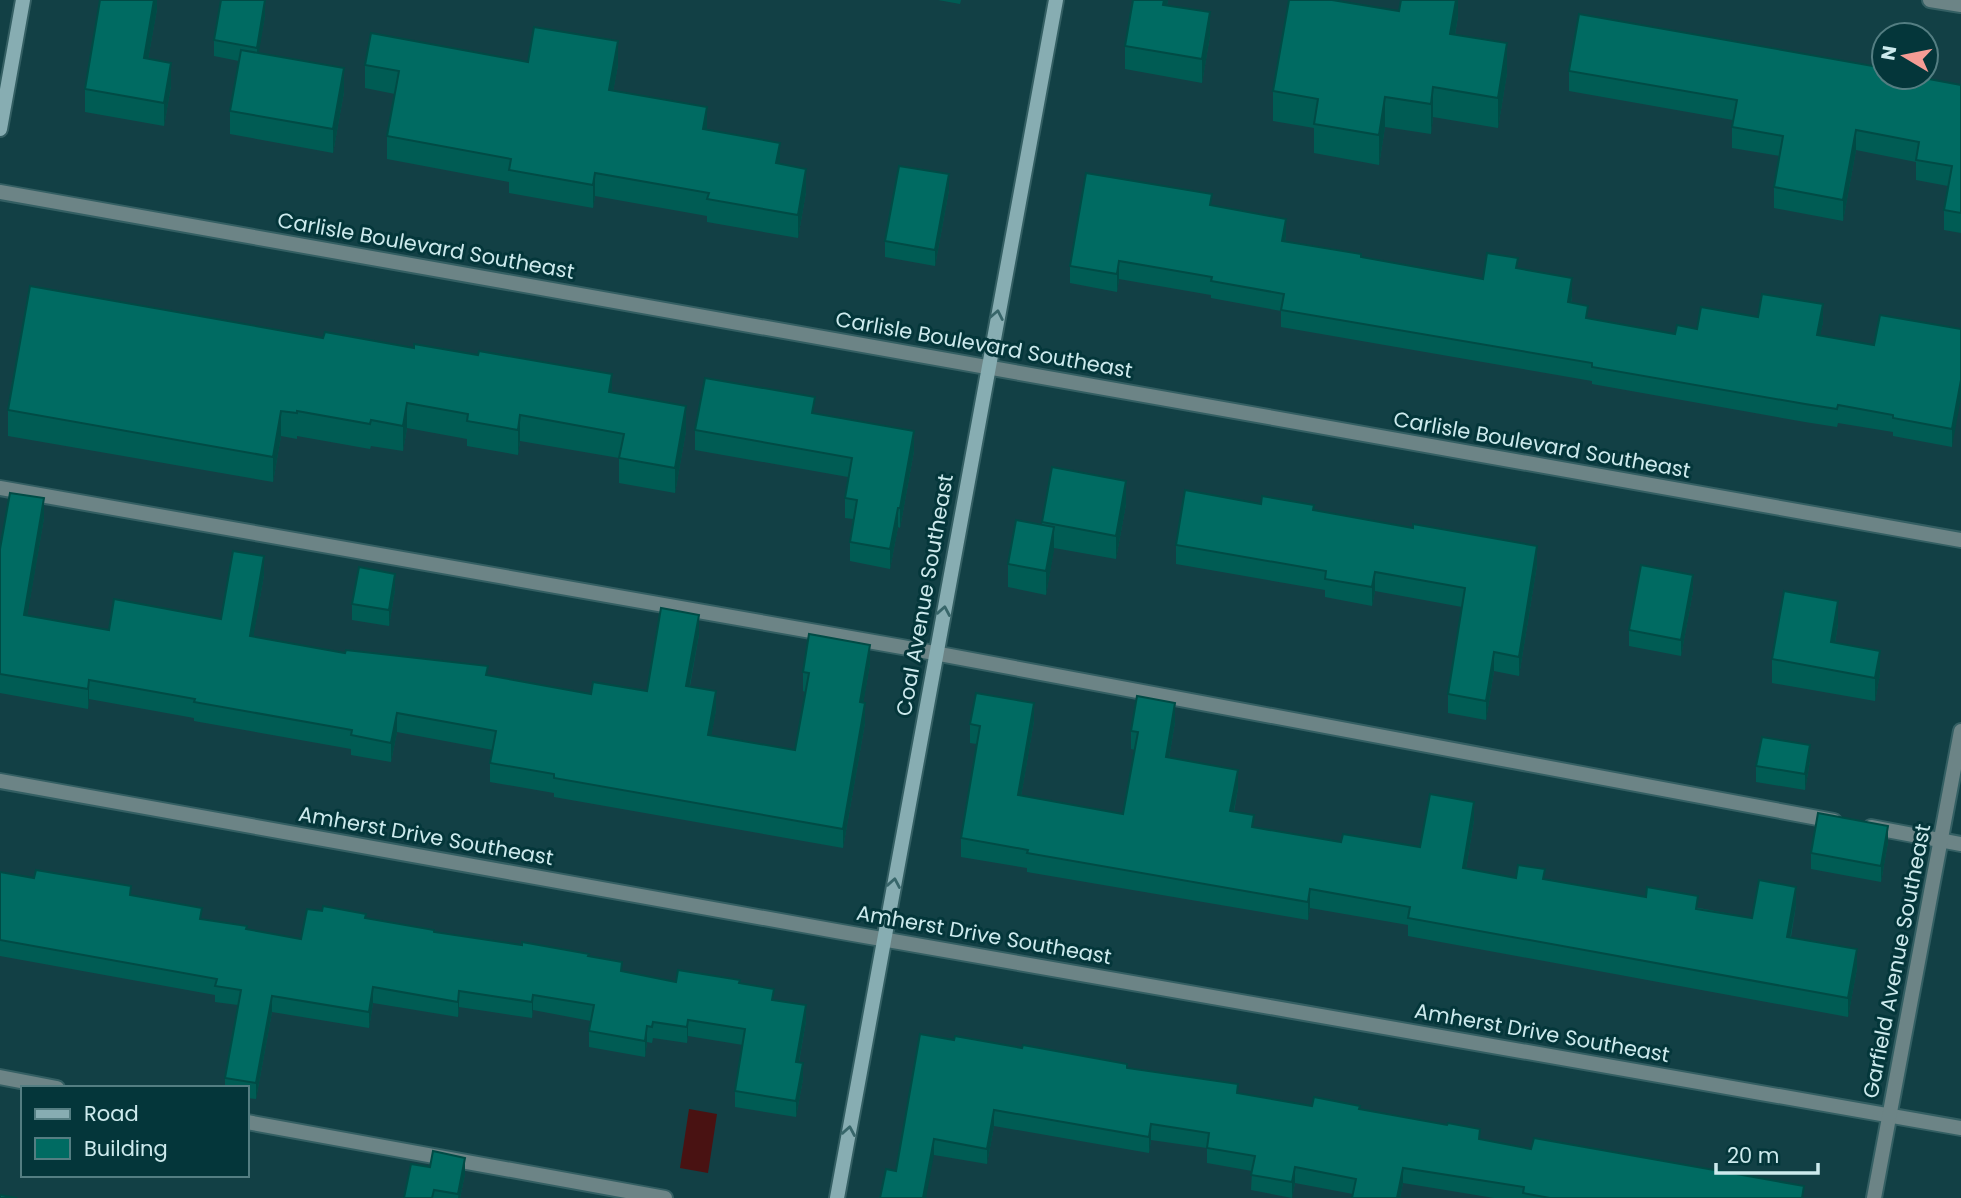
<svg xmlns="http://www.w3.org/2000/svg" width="1961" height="1198" font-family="Poppins,sans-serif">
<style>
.water{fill:#491212}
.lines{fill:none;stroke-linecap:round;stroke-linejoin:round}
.service-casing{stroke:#345f63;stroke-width:18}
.minor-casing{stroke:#345f63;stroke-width:18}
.tertiary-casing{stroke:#345f63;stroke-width:18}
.secondary-casing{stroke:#345f63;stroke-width:18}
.service{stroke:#6c8486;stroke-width:14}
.minor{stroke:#6c8486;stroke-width:14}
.tertiary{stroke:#6c8486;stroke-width:14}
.secondary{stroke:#87adb2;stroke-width:14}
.wall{fill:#005c54}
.shaded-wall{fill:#004b45}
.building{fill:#006b62;stroke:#004b45;stroke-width:2}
.oneway{stroke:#38666a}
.labels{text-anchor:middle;stroke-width:6;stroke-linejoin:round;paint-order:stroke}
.street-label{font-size:21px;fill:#cdeaed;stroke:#04363a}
</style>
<rect width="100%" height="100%" fill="#124045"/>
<path class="water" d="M689,1109L717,1114L708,1173L680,1168Z"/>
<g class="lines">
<g class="service-casing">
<g id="service">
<path d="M0,488L902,647L1834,821"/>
<path d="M1871,827L1961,844"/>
<path d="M0,1077L57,1088"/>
<path d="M247,1122L665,1198"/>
</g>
</g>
<g class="minor-casing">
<g id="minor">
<path d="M1930,0L1961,5"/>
<path d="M0,781L836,931L1961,1128"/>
<path d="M1874,1198L1961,731"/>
</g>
</g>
<g class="tertiary-casing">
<path id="tertiary" d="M0,192L1961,540"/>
</g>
<g class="secondary-casing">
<g id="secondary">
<path d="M0,129L23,0"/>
<path d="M837,1198L1056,0"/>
</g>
</g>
<use href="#service" class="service"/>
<use href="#minor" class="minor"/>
<use href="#tertiary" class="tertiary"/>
<use href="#secondary" class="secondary"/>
</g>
<g class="wall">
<path d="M157,0V9L148,59L171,86L164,126L85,112V89Z"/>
<path d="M938,0H961L960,4Z"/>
<path d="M1168,0L1167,5L1210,36L1202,83L1125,69V46Z"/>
<path d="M1458,0V16L1455,35L1507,73L1498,128L1433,117L1431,134L1385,127L1379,165L1314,153V128L1273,121V91L1399,11Z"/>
<path d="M265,16L258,53L344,92L333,153L230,134V111L239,61L214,56V40Z"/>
<path d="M528,62L618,65L613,91L707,130L780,164L806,192L798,238L707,222V216L595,196L593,208L509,193V182L387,159V136L395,94L365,88V65Z"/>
<path d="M1569,71L1884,77L1961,85V233L1944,230V210L1948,186L1916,180V162L1856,150L1843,221L1774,208V187L1780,156L1732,148V127L1733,120L1569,91Z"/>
<path d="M949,190L935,266L885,257V241Z"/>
<path d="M1212,206L1286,236L1285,241L1361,257L1483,279L1518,269L1572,296L1571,303L1588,318L1675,334L1758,317L1823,322L1820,335L1874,345L1961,329L1952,447L1893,436V432L1838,423L1837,427L1805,422L1592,384V381L1281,327V311L1211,298V295L1119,279L1117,292L1070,283V266Z"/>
<path d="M612,393L686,431L675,493L619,483V458L520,441L518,455L467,446V439L407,428L403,451L371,446L370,449L297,436V439L281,436L273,482L8,436V410Z"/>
<path d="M815,414L914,451L900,528L898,527L890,569L850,561V542L853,519L845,518V498L848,477L695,450V430Z"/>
<path d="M1126,504L1116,559L1054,548L1046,595L1008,587V564L1042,525V522Z"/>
<path d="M1261,504L1314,510L1537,565L1519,676L1494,671L1486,720L1448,713V694L1462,607L1375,591L1372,606L1325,597V590L1176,564V545Z"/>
<path d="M44,518L27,616L109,630L221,619L264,575L253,637L591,694L647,691L699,634L690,686L716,710L711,735L795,750L805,692L803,691V672L870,664L863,703L865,723L843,848L554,797V793L490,782V763L493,750L397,732L391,762L351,755V749L194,721V718L89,699L88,709L0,693V549Z"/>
<path d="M395,590L389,626L352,620V604Z"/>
<path d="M1693,591L1681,656L1629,646V630Z"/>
<path d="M1838,624L1835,643L1880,674L1875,701L1772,683V659Z"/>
<path d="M1034,721L1021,796L1123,814L1135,750L1131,749V731L1175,722L1169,758L1238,788L1234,812L1254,827L1341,842L1420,847L1474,820L1466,869L1516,878L1545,879L1752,918L1796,905L1791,937L1857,968L1848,1017L1408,936V925L1310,908L1308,920L1027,872V868L961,857V838L977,744L970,743V724Z"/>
<path d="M1810,761L1805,790L1756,782V766Z"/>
<path d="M1888,842L1881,882L1811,869V853Z"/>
<path d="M0,872L131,895L202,919L247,929L301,939L366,918L434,932L589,956L622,971L676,982L740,983L774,1000L806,1021L799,1062L803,1079L796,1117L735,1107V1091L743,1045L688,1036L687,1043L653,1038L652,1043L647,1042L645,1057L589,1047V1031L591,1021L533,1010L532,1018L459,1007L458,1017L373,1003L369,1028L272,1012L256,1099L247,1098V1088H225V1078L238,1005L215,1002V995L0,956Z"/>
<path d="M920,1034L1127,1068L1238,1093L1312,1106L1360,1109L1480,1139L1804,1198H1494L1403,1183L1400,1198H1352L1353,1194L1295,1183L1292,1198L1251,1190L1252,1171L1207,1163V1148L1151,1140L1149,1153L994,1126L987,1164L934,1155L896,1171Z"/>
<path d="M465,1174L460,1198H404Z"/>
</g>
<g class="shaded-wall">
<path d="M154,0H157V9L144,82V58Z"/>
<path d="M265,0V16L257,64V48Z"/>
<path d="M1164,0H1168L1163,28V5Z"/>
<path d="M1456,0H1458V16L1450,64V34Z"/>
<path d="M1210,12V36L1202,83V59Z"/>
<path d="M618,41V65L609,113V90Z"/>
<path d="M1507,43V73L1498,128V98Z"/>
<path d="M171,63V86L164,126V103Z"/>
<path d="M344,68V92L333,153V129Z"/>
<path d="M1433,87V117L1431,134V104Z"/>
<path d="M1385,97V127L1379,165V135Z"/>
<path d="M707,107V130L703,129Z"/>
<path d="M1856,130V150L1843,221V200Z"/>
<path d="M780,143V166L776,163Z"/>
<path d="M806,169V192L798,238V215Z"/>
<path d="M595,173V196L593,208V185Z"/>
<path d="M949,174V190L935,266V250Z"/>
<path d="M1286,219V236L1282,258V241Z"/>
<path d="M1119,261V279L1117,292V274Z"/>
<path d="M1572,278V296L1568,320V302Z"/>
<path d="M1823,304V322L1817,352V335Z"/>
<path d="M612,374V399L609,392Z"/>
<path d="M1961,380V398L1952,447V429Z"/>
<path d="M407,403V428L403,451V426Z"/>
<path d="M686,406V431L675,493V468Z"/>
<path d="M281,411V436L273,482V457Z"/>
<path d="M520,415V441L518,455V430Z"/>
<path d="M914,431V451L900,528V508Z"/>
<path d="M1126,481V504L1116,559V536Z"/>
<path d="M44,498V518L24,635V615Z"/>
<path d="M898,508V527L890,569V549Z"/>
<path d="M1054,527V550L1046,595V571Z"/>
<path d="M1537,546V565L1519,676V657Z"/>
<path d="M264,556V575L250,656V636Z"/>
<path d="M1375,572V591L1372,606V587Z"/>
<path d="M395,574V590L389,626V610Z"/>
<path d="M1693,575V591L1681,656V640Z"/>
<path d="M1838,601V624L1831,666V642Z"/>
<path d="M699,615V634L686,705V686Z"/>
<path d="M870,645V664L860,722V702Z"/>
<path d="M1880,651V674L1875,701V678Z"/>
<path d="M1494,652V671L1486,720V701Z"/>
<path d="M89,680V699L88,709V689Z"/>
<path d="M716,691V710L708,754V735Z"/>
<path d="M865,703V723L843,848V829Z"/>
<path d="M1034,703V721L1018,814V795Z"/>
<path d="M1175,703V722L1166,776V757Z"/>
<path d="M397,713V732L391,762V743Z"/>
<path d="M1810,745V761L1805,790V774Z"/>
<path d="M1238,770V788L1230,830V811Z"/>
<path d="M1474,802V820L1463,887V868Z"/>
<path d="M1888,826V842L1881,882V866Z"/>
<path d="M1796,887V905L1787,955V937Z"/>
<path d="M1310,889V908L1308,920V902Z"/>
<path d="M1857,949V968L1848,1017V998Z"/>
<path d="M373,987V1003L369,1028V1012Z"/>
<path d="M459,991V1007L458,1017V1002Z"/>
<path d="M533,995V1010L532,1018V1002Z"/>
<path d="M272,996V1012L256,1099V1083Z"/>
<path d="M806,1005V1021L796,1078V1062Z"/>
<path d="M688,1020V1036L687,1043V1027Z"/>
<path d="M647,1026V1042L645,1057V1041Z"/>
<path d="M803,1063V1079L796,1117V1101Z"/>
<path d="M994,1110V1126L987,1164V1149Z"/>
<path d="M1151,1124V1140L1149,1153V1137Z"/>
<path d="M934,1139V1155L926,1198H923Z"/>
<path d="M465,1158V1174L460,1198H458Z"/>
<path d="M1295,1167V1183L1292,1198V1182Z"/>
<path d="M1403,1168V1183L1400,1198H1397Z"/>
</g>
<g class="building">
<path d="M100,0H154L144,58L171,63L164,103L85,89Z"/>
<path d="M221,0H265L257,48L214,40Z"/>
<path d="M1133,0H1164L1163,5L1210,12L1202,59L1125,46Z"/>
<path d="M1289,0H1332L1399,11L1401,0H1456L1450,34L1507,43L1498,98L1433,87L1431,104L1385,97L1379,135L1314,124L1318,99L1273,91Z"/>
<path d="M1579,14L1884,68V77H1918L1961,85V213L1944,210L1952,166L1916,160L1919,142L1856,130L1843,200L1774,187L1783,136L1732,127L1737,100L1569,71Z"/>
<path d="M534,27L618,41L609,90L707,107L703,129L780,143L776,163L806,169L798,215L707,199L709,193L595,173L593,185L509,170L511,159L387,136L399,71L365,65L371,33L528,62Z"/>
<path d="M241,50L344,68L333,129L230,111Z"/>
<path d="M899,166L949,174L935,250L885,241Z"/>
<path d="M1086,173L1212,194L1210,205L1286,219L1282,241L1361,254V257L1483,279L1487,253L1518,258L1516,268L1572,278L1568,302L1588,306L1586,318L1675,334L1677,325L1697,329L1701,307L1758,317L1762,294L1823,304L1817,335L1874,345L1880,315L1961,329V380L1952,429L1893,418V415L1838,405L1837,409L1805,404L1592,367V363L1281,310L1284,294L1211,281L1212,277L1119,261L1117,274L1070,266Z"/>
<path d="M30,286L323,338L325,332L414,348V344L478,355L479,351L612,374L609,392L686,406L675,468L619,458L624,434L520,415L518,430L467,421L468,414L407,403L403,426L371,420L370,424L297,411V413L281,411L273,457L8,410Z"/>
<path d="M705,378L815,397L812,413L914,431L900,508H898L890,549L850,542L857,500L845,498L852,458L695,430Z"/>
<path d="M1052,467L1126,481L1116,536L1042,522Z"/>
<path d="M1185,490L1261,504L1262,496L1314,505L1313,510L1413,528V524L1537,546L1519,657L1494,652L1486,701L1448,694L1465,588L1375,572L1372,587L1325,579L1326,571L1176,545Z"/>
<path d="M10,493L44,498L24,615L109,630L114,599L221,619L233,551L264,556L250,636L345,653L346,650L488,666L486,675L591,694L593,682L647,691L661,608L699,615L686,686L716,691L708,735L795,750L809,673L803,672L809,634L870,645L860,702L865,703L843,829L554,778V774L490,763L496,731L397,713L391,743L351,735L352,730L194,702L195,699L89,680L88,689L0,674V549Z"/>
<path d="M1016,520L1054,527L1046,571L1008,564Z"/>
<path d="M1641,565L1693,575L1681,640L1629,630Z"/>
<path d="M359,567L395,574L389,610L352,604Z"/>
<path d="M1784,591L1838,601L1831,642L1880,651L1875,678L1772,659Z"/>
<path d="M976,693L1034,703L1018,795L1123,814L1138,732L1131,731L1137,696L1175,703L1166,757L1238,770L1230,811L1254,815L1252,827L1341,842L1343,834L1420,847L1430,794L1474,802L1463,868L1516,878L1518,865L1545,869L1543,879L1646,897L1647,887L1698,896L1696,909L1752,918L1759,880L1796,887L1787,937L1857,949L1848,998L1408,918L1410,907L1310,889L1308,902L1027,853L1028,850L961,838L980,726L970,724Z"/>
<path d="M1762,737L1810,745L1805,774L1756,766Z"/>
<path d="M1818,813L1888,826L1881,866L1811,853Z"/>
<path d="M36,870L131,886L130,895L202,908L200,919L247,926L246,929L301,939L307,909L322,911L323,906L366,914L365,918L434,930V932L522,945V942L589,954L588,956L622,962L621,971L676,982L678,970L740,980L739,983L774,989L772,1000L806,1005L796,1062L803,1063L796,1101L735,1091L745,1029L688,1020L687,1027L653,1022L652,1027L647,1026L645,1041L589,1031L594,1005L533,995L532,1002L459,991L458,1002L373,987L369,1012L272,996L256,1083L225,1078L241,990L215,986L217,979L0,940V872L34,878Z"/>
<path d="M920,1034L954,1040L955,1036L1022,1048L1023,1045L1127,1064V1068L1238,1084L1237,1093L1312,1106L1314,1097L1360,1106L1359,1109L1447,1125L1448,1123L1480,1129L1479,1139L1531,1149L1534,1138L1804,1186L1802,1198H1550L1523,1193L1524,1187L1403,1168L1397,1198H1352L1356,1179L1295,1167L1292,1182L1251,1175L1255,1156L1207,1148L1209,1133L1151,1124L1149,1137L994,1110L987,1149L934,1139L923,1198H880L886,1169L896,1171Z"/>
<path d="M433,1151L465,1158L458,1194L434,1190L432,1198H404L411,1164L430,1167Z"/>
<path d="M0,1195L17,1198H0Z"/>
</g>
<defs><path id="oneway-chevron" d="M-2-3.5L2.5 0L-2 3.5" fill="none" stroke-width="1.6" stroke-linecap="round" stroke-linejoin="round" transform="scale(1.75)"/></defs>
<g class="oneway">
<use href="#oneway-chevron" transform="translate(997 315) rotate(-79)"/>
<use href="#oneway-chevron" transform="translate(944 611) rotate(-80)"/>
<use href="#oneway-chevron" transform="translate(894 883) rotate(-80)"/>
<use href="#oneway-chevron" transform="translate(849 1131) rotate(-80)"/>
</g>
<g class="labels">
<g class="street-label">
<text transform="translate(426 246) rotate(10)" y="7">Carlisle Boulevard Southeast</text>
<text transform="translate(984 345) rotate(10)" y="7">Carlisle Boulevard Southeast</text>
<text transform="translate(1542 445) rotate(10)" y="7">Carlisle Boulevard Southeast</text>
<text transform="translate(925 595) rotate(-80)" y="7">Coal Avenue Southeast</text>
<text transform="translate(426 836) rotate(10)" y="7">Amherst Drive Southeast</text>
<text transform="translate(984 935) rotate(10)" y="7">Amherst Drive Southeast</text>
<text transform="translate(1897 961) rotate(-79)" y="7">Garfield Avenue Southeast</text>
<text transform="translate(1542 1033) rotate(10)" y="7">Amherst Drive Southeast</text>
</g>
</g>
<rect x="21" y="1086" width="228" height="91" fill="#04363a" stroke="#547e82" stroke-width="2"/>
<rect x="35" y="1109" width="35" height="10" fill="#87adb2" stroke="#547e82" stroke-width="2"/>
<text x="84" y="1121" font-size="21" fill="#cdeaed">Road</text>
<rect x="35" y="1138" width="35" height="21" fill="#006b62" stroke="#547e82" stroke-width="2"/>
<text x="84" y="1156" font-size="21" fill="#cdeaed">Building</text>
<g transform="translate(1905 56) rotate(280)"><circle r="33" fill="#04363a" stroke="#547e82" stroke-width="2"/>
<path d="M0-5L12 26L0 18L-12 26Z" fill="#f59c95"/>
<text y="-10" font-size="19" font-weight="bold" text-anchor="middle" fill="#cdeaed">N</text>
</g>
<path d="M1716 1163v10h102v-10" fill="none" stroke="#cdeaed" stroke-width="3.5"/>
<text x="1727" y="1163" font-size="21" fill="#cdeaed" stroke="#04363a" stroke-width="5" paint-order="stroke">20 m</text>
</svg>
